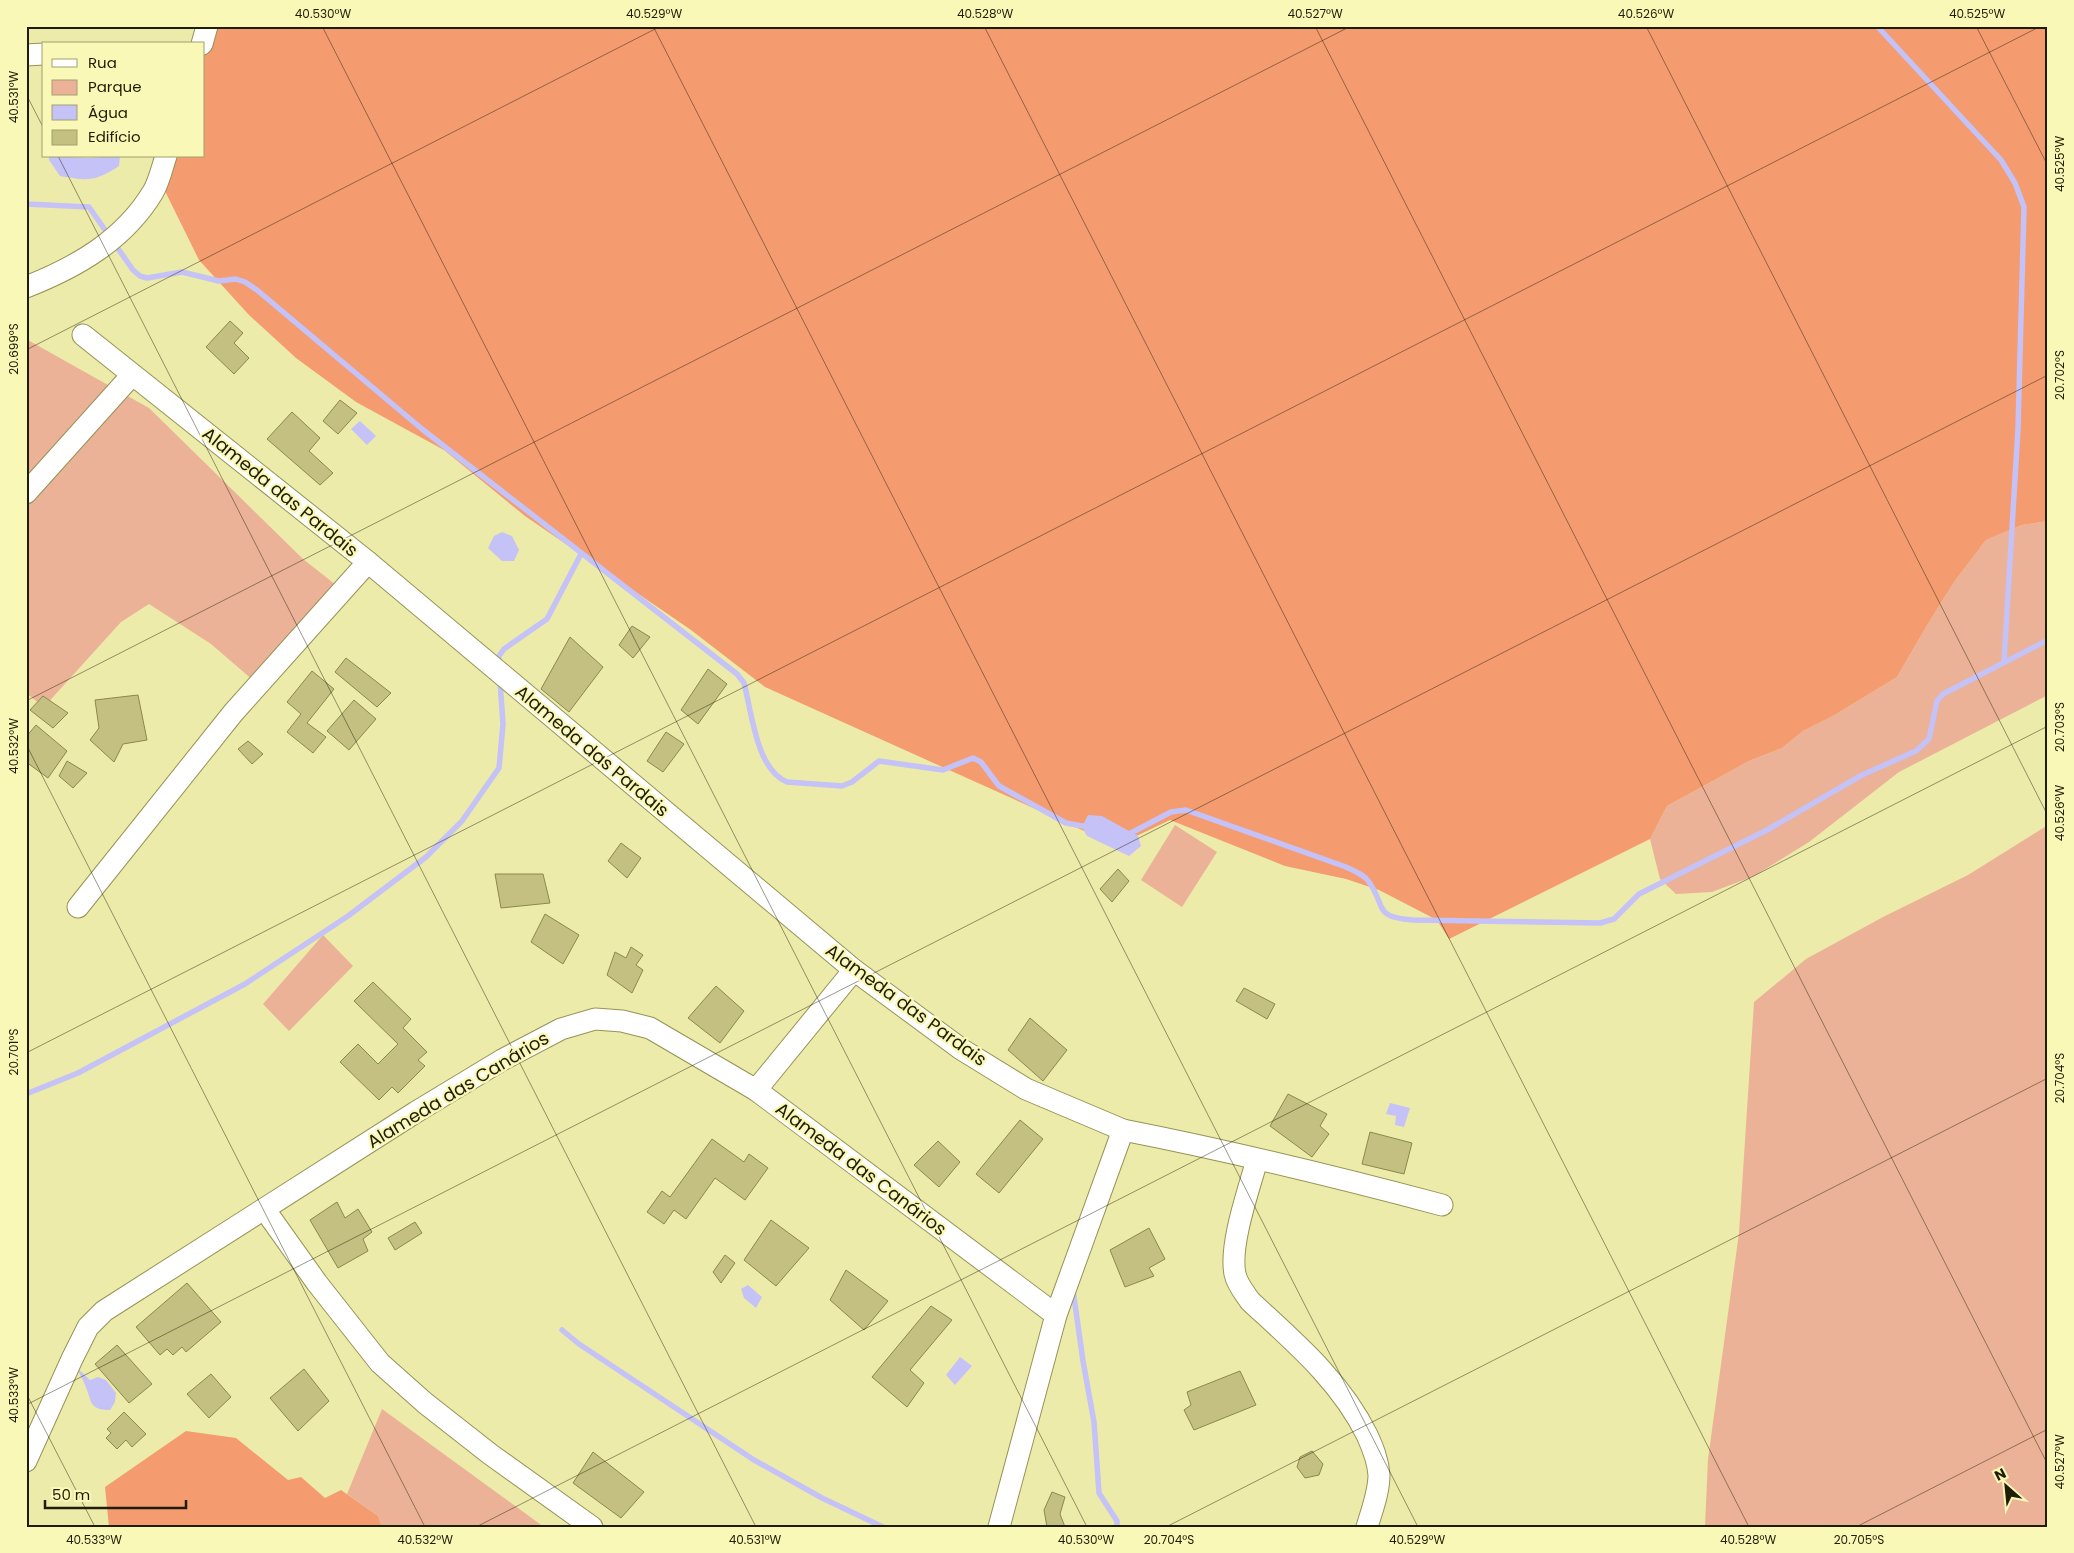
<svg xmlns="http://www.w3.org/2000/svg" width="2074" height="1553" font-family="Poppins,sans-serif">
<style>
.green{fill:#ebb297}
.forest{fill:#f49b70}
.water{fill:#c4c2f6}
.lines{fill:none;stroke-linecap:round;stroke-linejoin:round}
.stream{stroke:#c4c2f6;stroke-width:5.5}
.building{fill:#c3c081;stroke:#8b884b}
.minor-casing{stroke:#969355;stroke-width:23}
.minor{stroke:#fff;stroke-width:21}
.ticks{fill:none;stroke:#1f1d04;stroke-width:1;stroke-opacity:0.45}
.labels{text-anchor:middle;stroke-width:4.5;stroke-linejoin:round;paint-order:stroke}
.street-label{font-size:18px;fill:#1f1d04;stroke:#faf8b7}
.neatline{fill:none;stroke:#1f1d04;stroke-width:2}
.ticks-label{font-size:12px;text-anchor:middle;fill:#1f1d04}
</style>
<rect width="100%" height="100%" fill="#edebaa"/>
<g class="green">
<path d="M26,339L149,408L303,559L350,596L254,681L211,644L149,604L121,622L44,707L26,693Z"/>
<path d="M2048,521V695L1899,772L1809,842L1754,876L1712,892L1676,894L1660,879L1650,839L1667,806L1749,761L1782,748L1803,731L1833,716L1897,677L1926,627L1954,582L1986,540L2022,525Z"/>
<path d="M1175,825L1217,852L1182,907L1141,880Z"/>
<path d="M2048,825V1527H1705L1708,1459L1739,1233L1754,1002L1806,959L1883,917L1968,875Z"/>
<path d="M323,935L353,966L289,1031L263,1004Z"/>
<path d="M382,1409L544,1527H382L378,1516L347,1494Z"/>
</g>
<g class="forest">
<path d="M202,26H2048V521L2022,525L1986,540L1954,582L1926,627L1897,677L1833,716L1803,731L1782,748L1749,761L1667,806L1650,839L1449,939L1437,920L1379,890L1346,879L1285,866L1170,820L1128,840L1102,839L765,687L691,630L525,516L444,450L356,402L296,358L249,315L199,260L161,183L168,156H204V44Z"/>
<path d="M186,1431L236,1438L288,1480L301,1477L325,1498L341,1490L378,1516L382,1527H109L105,1487Z"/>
</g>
<g class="water">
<path d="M49,156L88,158L120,156L119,166C94,182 89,181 60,176L49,160Z"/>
<path d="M360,421L376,436L367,445L351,429Z"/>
<path d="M502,532L512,536L519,550L514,561H502L488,548L494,536Z"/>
<path d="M1088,815L1102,816L1138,836L1141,846L1129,856L1087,836L1082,827Z"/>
<path d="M1390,1103L1410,1108L1404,1127L1395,1125L1396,1116L1386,1114Z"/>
<path d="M748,1285L762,1297L756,1308L744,1298L741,1289Z"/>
<path d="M960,1357L972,1366L955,1385L946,1375Z"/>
<path d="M76,1367L90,1380L98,1377L106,1380L116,1393L115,1402L110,1410C88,1410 92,1400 85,1385C83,1379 79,1373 76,1367Z"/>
</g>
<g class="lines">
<g class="stream">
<path d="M1877,26L2001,160L2015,183L2024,207L2018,429L2004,661"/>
<path d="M26,204L89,207L133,270L140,276L147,278L182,272L219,281L236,279L245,282L257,290L422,429L737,674L744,683C752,713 756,769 787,782L842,786L852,782L879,761L943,770L973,758L981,762L999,786L1066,823L1088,827"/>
<path d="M499,664V656L504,649L547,619L581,554"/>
<path d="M1125,833L1129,834L1171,812L1186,810L1346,867C1354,871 1364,874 1369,882C1387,908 1373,917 1413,920L1600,923L1614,919L1639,894L1767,830L1862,775L1916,751L1929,739L1937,701L1943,694L2048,640"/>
<path d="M26,1094L78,1073L245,984L348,916L426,857L462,821L499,768L503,724L500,681"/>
<path d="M1073,1290L1083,1361L1094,1422L1099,1493L1117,1521V1527"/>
<path d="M562,1330L579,1344L754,1460L822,1498L883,1527"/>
</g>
</g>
<g class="building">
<path d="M230,321L243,333L234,343L249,358L234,374L206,347Z"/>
<path d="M340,400L357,413L338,434L323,421Z"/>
<path d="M292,412L320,438L309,451L333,473L320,485L267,439Z"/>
<path d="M632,626L650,637L633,658L619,645Z"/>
<path d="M570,637L603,667L569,712L541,689Z"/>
<path d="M346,658L391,693L377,707L335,672Z"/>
<path d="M708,669L727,684L698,724L681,710Z"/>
<path d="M312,671L334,689L307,723L326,737L313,753L287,732L301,714L287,702Z"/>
<path d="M138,695L147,740L123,744L114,762L90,740L99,728L95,700Z"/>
<path d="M43,696L68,713L53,728L30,710Z"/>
<path d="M354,700L376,719L349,750L327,731Z"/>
<path d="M36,725L67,751L48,778L26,762V737Z"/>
<path d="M666,732L684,744L663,772L647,761Z"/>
<path d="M248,741L263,754L252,764L238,749Z"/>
<path d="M67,761L87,773L73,788L59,776Z"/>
<path d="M621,843L641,858L627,878L608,861Z"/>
<path d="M1118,869L1129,881L1112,902L1100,889Z"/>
<path d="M495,874H543L550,903L501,908Z"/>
<path d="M545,914L579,935L563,964L531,942Z"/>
<path d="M631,947L643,955L636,965L643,970L632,993L607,975L615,952L626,958Z"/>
<path d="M373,982L411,1019L403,1028L427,1052L418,1060L425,1066L398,1093L392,1087L379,1100L340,1062L358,1044L378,1064L398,1044L354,1001Z"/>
<path d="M716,986L744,1011L720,1043L688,1018Z"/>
<path d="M1244,988L1275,1004L1267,1019L1236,1001Z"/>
<path d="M1030,1018L1067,1050L1043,1081L1008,1050Z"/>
<path d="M1288,1094L1327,1114L1320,1126L1329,1134L1312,1157L1270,1126Z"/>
<path d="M1020,1120L1043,1139L999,1193L976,1174Z"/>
<path d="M1370,1132L1412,1143L1404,1174L1362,1164Z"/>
<path d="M712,1139L744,1162L749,1154L768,1168L745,1200L715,1178L686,1219L674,1210L664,1224L647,1212L662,1191L670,1197Z"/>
<path d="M938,1141L960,1162L939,1187L914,1165Z"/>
<path d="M337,1202L345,1218L358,1209L372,1232L363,1239L368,1251L338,1268L310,1220Z"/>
<path d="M771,1220L809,1248L776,1286L744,1260Z"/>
<path d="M415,1222L422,1233L395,1250L388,1238Z"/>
<path d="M1149,1228L1165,1259L1149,1268L1154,1276L1125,1287L1110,1250Z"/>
<path d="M725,1255L735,1263L721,1283L713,1272Z"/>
<path d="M846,1270L888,1301L864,1330L830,1300Z"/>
<path d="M187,1283L221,1322L186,1352L182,1347L173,1355L167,1349L160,1355L136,1327Z"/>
<path d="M931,1306L952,1320L910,1370L924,1383L907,1407L872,1377Z"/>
<path d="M117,1345L152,1384L129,1403L95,1364Z"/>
<path d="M304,1369L329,1401L298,1431L270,1398Z"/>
<path d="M1240,1371L1256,1405L1194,1430L1184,1410L1191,1405L1187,1392Z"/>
<path d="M211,1374L231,1397L209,1418L187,1394Z"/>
<path d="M124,1412L146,1434L132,1447L126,1440L117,1449L106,1438L111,1433L107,1429Z"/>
<path d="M1312,1451L1323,1464L1319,1475L1305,1478L1297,1467L1300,1457Z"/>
<path d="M593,1452L644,1492L621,1518L573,1483Z"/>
<path d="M1052,1492L1065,1497L1060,1514L1065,1527H1047L1044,1510Z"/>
</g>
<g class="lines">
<g class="minor-casing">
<g id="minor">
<path d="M202,44L207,26"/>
<path d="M26,55L44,54"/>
<path d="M26,287C77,267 124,240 153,192C159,182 162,168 166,156"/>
<path d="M83,335L368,562L854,970L961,1049L1026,1089L1123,1130"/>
<path d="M26,493L132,375"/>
<path d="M78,907L233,713L368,562"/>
<path d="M756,1090L854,970"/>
<path d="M1257,1160C1249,1189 1229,1245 1235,1274C1237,1284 1244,1292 1250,1301C1293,1341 1340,1380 1367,1435C1373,1448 1378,1460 1379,1475C1379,1492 1372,1510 1367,1527"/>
<path d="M265,1210L317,1283L380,1363L425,1403L490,1454L592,1527"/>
<path d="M26,1461L72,1359L88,1327L104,1311L416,1112L502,1060L561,1029L595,1019L622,1021L650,1028L756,1090L1056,1315"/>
<path d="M999,1527L1056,1315L1123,1130C1230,1151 1337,1177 1442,1205"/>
</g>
</g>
<use href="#minor" class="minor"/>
</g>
<path class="ticks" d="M322,26L1087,1527M653,26L1418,1527M984,26L1749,1527M1315,26L2048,1465M1646,26L2048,816M1976,26L2048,166M26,94L44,129M58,156L756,1527M26,350L661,26M26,701L1351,26M26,744L425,1527M26,1053L2041,26M26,1393L95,1527M26,1405L2048,375M476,1527L2048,726M1166,1527L2048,1078M1856,1527L2048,1429"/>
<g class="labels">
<g class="street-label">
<text transform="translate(280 492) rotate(39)" y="6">Alameda das Pardais</text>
<text transform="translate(592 751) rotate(40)" y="6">Alameda das Pardais</text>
<text transform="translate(906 1005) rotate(36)" y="6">Alameda das Pardais</text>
<text transform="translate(458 1090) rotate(-31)" y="6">Alameda das Canários</text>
<text transform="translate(861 1169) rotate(37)" y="6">Alameda das Canários</text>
</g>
</g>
<rect width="2074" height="1553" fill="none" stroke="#faf8b7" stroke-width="55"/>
<rect x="42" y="42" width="162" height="115" fill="#faf8b7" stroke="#a2a06f"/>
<rect x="52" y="59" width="25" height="8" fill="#ffffff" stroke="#a2a06f"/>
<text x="88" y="68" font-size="15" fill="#1f1d04">Rua</text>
<rect x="52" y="80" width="25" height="15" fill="#ebb297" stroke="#a2a06f"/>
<text x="88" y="92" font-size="15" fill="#1f1d04">Parque</text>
<rect x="52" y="105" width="25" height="15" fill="#c4c2f6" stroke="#a2a06f"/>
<text x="88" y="118" font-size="15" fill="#1f1d04">Água</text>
<rect x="52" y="130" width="25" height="15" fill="#c3c081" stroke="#a2a06f"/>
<text x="88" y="142" font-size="15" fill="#1f1d04">Edifício</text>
<g transform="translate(2006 1486) rotate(333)" stroke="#faf8b7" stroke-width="4" paint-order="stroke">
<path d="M0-4L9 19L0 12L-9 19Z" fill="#1f1d04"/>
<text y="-8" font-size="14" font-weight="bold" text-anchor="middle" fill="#1f1d04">N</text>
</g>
<path d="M45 1500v8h141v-8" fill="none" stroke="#1f1d04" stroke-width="2.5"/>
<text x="52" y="1500" font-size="15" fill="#1f1d04" stroke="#faf8b7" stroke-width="4" paint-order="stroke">50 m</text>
<rect x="28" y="28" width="2018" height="1498" class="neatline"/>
<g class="ticks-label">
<text x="323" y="18">40.530°W</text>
<text x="654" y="18">40.529°W</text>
<text x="985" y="18">40.528°W</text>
<text x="1315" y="18">40.527°W</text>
<text x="1646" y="18">40.526°W</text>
<text x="1977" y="18">40.525°W</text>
<text transform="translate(14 97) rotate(-90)" y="4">40.531°W</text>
<text transform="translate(2060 164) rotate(-90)" y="4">40.525°W</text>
<text transform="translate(14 349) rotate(-90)" y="4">20.699°S</text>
<text transform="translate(2060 375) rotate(-90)" y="4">20.702°S</text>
<text transform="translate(2060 727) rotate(-90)" y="4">20.703°S</text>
<text transform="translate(14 746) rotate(-90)" y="4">40.532°W</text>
<text transform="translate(2060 813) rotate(-90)" y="4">40.526°W</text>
<text transform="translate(14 1052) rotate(-90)" y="4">20.701°S</text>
<text transform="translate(2060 1078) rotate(-90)" y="4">20.704°S</text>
<text transform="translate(14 1395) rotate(-90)" y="4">40.533°W</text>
<text transform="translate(2060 1462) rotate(-90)" y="4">40.527°W</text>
<text x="94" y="1544">40.533°W</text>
<text x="425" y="1544">40.532°W</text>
<text x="755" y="1544">40.531°W</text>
<text x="1086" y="1544">40.530°W</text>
<text x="1169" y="1544">20.704°S</text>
<text x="1417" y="1544">40.529°W</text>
<text x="1748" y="1544">40.528°W</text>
<text x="1859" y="1544">20.705°S</text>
</g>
</svg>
